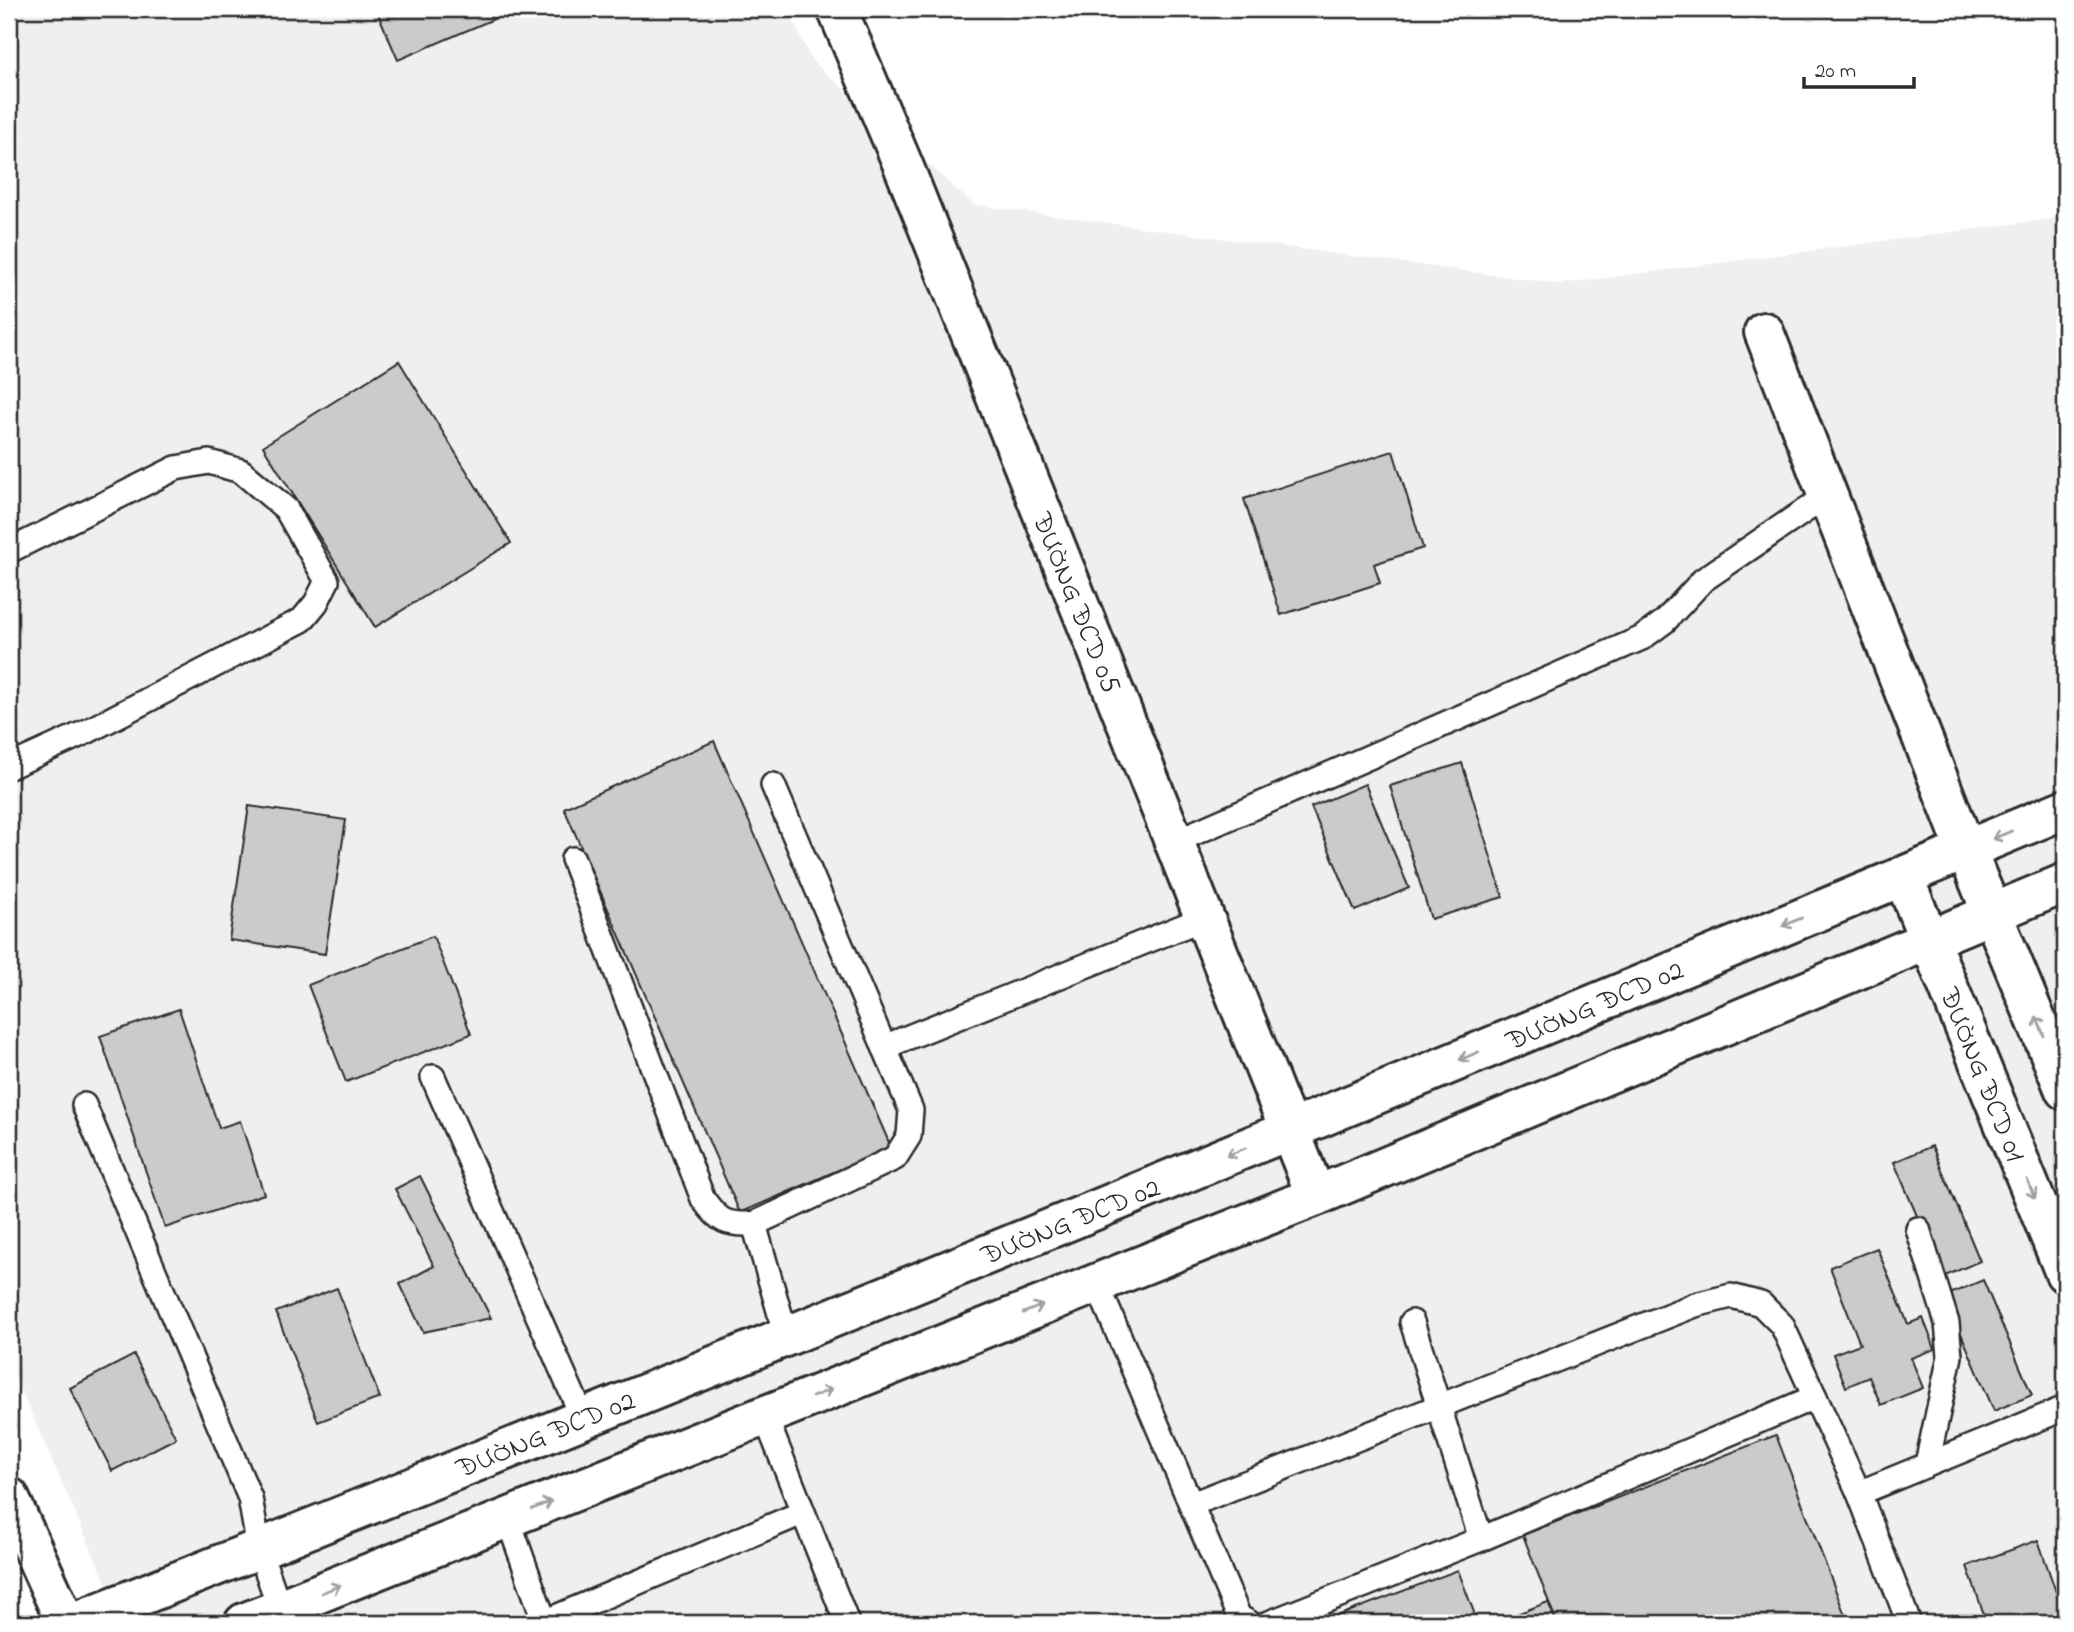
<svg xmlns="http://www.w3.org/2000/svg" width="2074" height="1632" font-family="'Indie Flower',sans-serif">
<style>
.built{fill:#efefef}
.building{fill:#cbcbcb;stroke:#2b2b2b;stroke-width:2}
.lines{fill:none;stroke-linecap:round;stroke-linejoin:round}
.service-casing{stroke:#2b2b2b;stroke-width:28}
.minor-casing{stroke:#2b2b2b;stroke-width:44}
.service{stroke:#fff;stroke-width:23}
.minor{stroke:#fff;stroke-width:38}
.oneway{stroke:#a0a0a0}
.labels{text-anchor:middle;stroke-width:7;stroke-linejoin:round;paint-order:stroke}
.street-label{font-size:28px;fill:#2b2b2b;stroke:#fff}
</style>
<rect width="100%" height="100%" fill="#fff"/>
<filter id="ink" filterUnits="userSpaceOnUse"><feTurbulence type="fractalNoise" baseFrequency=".0143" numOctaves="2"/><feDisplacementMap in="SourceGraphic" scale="14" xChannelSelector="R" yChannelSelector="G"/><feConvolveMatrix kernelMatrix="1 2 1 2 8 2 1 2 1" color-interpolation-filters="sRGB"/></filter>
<g filter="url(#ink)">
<path class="built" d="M9,9H787L812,61L974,205L1560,284L2065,217V1623H124L9,1363Z"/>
<g class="building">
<path d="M376,9H517L398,60Z"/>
<path d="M399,361L511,543L375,627L263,446Z"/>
<path d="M1393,451L1423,548L1374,564L1380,583L1281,615L1244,499Z"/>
<path d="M714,741L891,1147L740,1213L564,808Z"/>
<path d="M1462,763L1503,897L1431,919L1390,786Z"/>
<path d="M1365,784L1409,888L1355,911L1311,807Z"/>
<path d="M249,806L346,820L325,954L229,940Z"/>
<path d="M433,936L471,1034L346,1082L308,985Z"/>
<path d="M179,1009L219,1128L240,1121L264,1194L165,1228L100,1036Z"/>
<path d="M1932,1146L1980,1261L1943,1277L1894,1162Z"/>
<path d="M420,1176L491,1318L423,1332L400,1284L434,1266L395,1189Z"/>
<path d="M1877,1248L1908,1324L1923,1318L1935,1349L1911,1358L1923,1388L1881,1405L1869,1377L1846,1387L1833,1354L1860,1344L1830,1267Z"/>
<path d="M1983,1280L2032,1395L1994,1411L1945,1296Z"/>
<path d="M337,1288L380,1398L318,1422L276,1312Z"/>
<path d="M134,1355L176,1438L112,1471L70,1388Z"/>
<path d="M1776,1435L1848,1623H1557L1523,1535Z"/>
<path d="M2038,1540L2065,1618V1623H1987L1967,1566Z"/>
<path d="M1458,1570L1478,1623H1334L1332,1618Z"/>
<path d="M1548,1602L1557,1623H1494Z"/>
</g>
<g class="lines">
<g class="service-casing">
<g id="service">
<path d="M9,551L176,468L209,462L241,471L286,509L327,581L316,603L302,620L88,731L9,767"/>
<path d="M1174,842L1642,638L1665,621L1703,580L1828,495"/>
<path d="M573,859L703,1199C719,1222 726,1225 754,1224L895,1158L909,1136L911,1110L773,785"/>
<path d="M884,1047L1204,918"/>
<path d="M433,1077L583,1418"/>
<path d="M84,1105L250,1498L259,1549L280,1609"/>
<path d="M754,1224L786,1335"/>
<path d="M1918,1229L1947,1323L1950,1356L1927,1464"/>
<path d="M1097,1284L1239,1617L1250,1623"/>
<path d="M1412,1322L1481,1539"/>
<path d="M765,1416L847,1623"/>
<path d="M1859,1493L2065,1408"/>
<path d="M1192,1504L1695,1305L1731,1296L1761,1304L1782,1325L1859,1493L1909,1623"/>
<path d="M508,1519L545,1623"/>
<path d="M544,1622L802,1513"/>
<path d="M1269,1623L1481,1539L1815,1397"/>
</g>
</g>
<g class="minor-casing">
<g id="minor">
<path d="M837,9L903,165L1316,1196"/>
<path d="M1764,332L1966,850L2065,1090"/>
<path d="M1903,876L2065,1273"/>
<path d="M9,1497L66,1623"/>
<path d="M72,1623C739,1360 1402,1084 2065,809"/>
<path d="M244,1623L1316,1196L2065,883"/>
</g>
</g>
<use href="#service" class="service"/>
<use href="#minor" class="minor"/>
</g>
<defs><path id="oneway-shaft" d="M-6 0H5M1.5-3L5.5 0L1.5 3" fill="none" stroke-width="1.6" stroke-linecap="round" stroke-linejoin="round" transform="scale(1.75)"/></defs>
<g class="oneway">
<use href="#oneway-shaft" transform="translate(2002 835) rotate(157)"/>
<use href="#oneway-shaft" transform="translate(1792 922) rotate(157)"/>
<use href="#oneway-shaft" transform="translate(2040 1026) rotate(-112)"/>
<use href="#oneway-shaft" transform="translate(1469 1056) rotate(157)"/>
<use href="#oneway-shaft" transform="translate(1236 1152) rotate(158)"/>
<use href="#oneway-shaft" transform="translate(2031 1189) rotate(68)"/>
<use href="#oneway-shaft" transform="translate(1033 1309) rotate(-22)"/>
<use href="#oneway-shaft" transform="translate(822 1393) rotate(-22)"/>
<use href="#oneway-shaft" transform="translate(542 1505) rotate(-22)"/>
<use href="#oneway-shaft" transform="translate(331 1589) rotate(-22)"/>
</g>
</g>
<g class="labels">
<g class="street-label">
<text transform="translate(1078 602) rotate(68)" y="10">ĐƯỜNG ĐCD 05</text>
<text transform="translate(1594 1004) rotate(-23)" y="10">ĐƯỜNG ĐCD 02</text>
<text transform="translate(1984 1074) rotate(68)" y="10">ĐƯỜNG ĐCD 01</text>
<text transform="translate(1070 1220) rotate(-22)" y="10">ĐƯỜNG ĐCD 02</text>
<text transform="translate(545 1433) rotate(-22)" y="10">ĐƯỜNG ĐCD 02</text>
</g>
</g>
<rect width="2074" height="1632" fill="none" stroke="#fff" stroke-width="35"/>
<rect x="18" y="18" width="2039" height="1597" fill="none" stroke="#2b2b2b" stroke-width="2.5" filter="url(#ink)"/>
<path d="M1804 77v10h110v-10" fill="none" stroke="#2b2b2b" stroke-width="3.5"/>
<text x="1815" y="77" font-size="21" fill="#2b2b2b" stroke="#ffffff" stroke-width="5" paint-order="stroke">20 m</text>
</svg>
